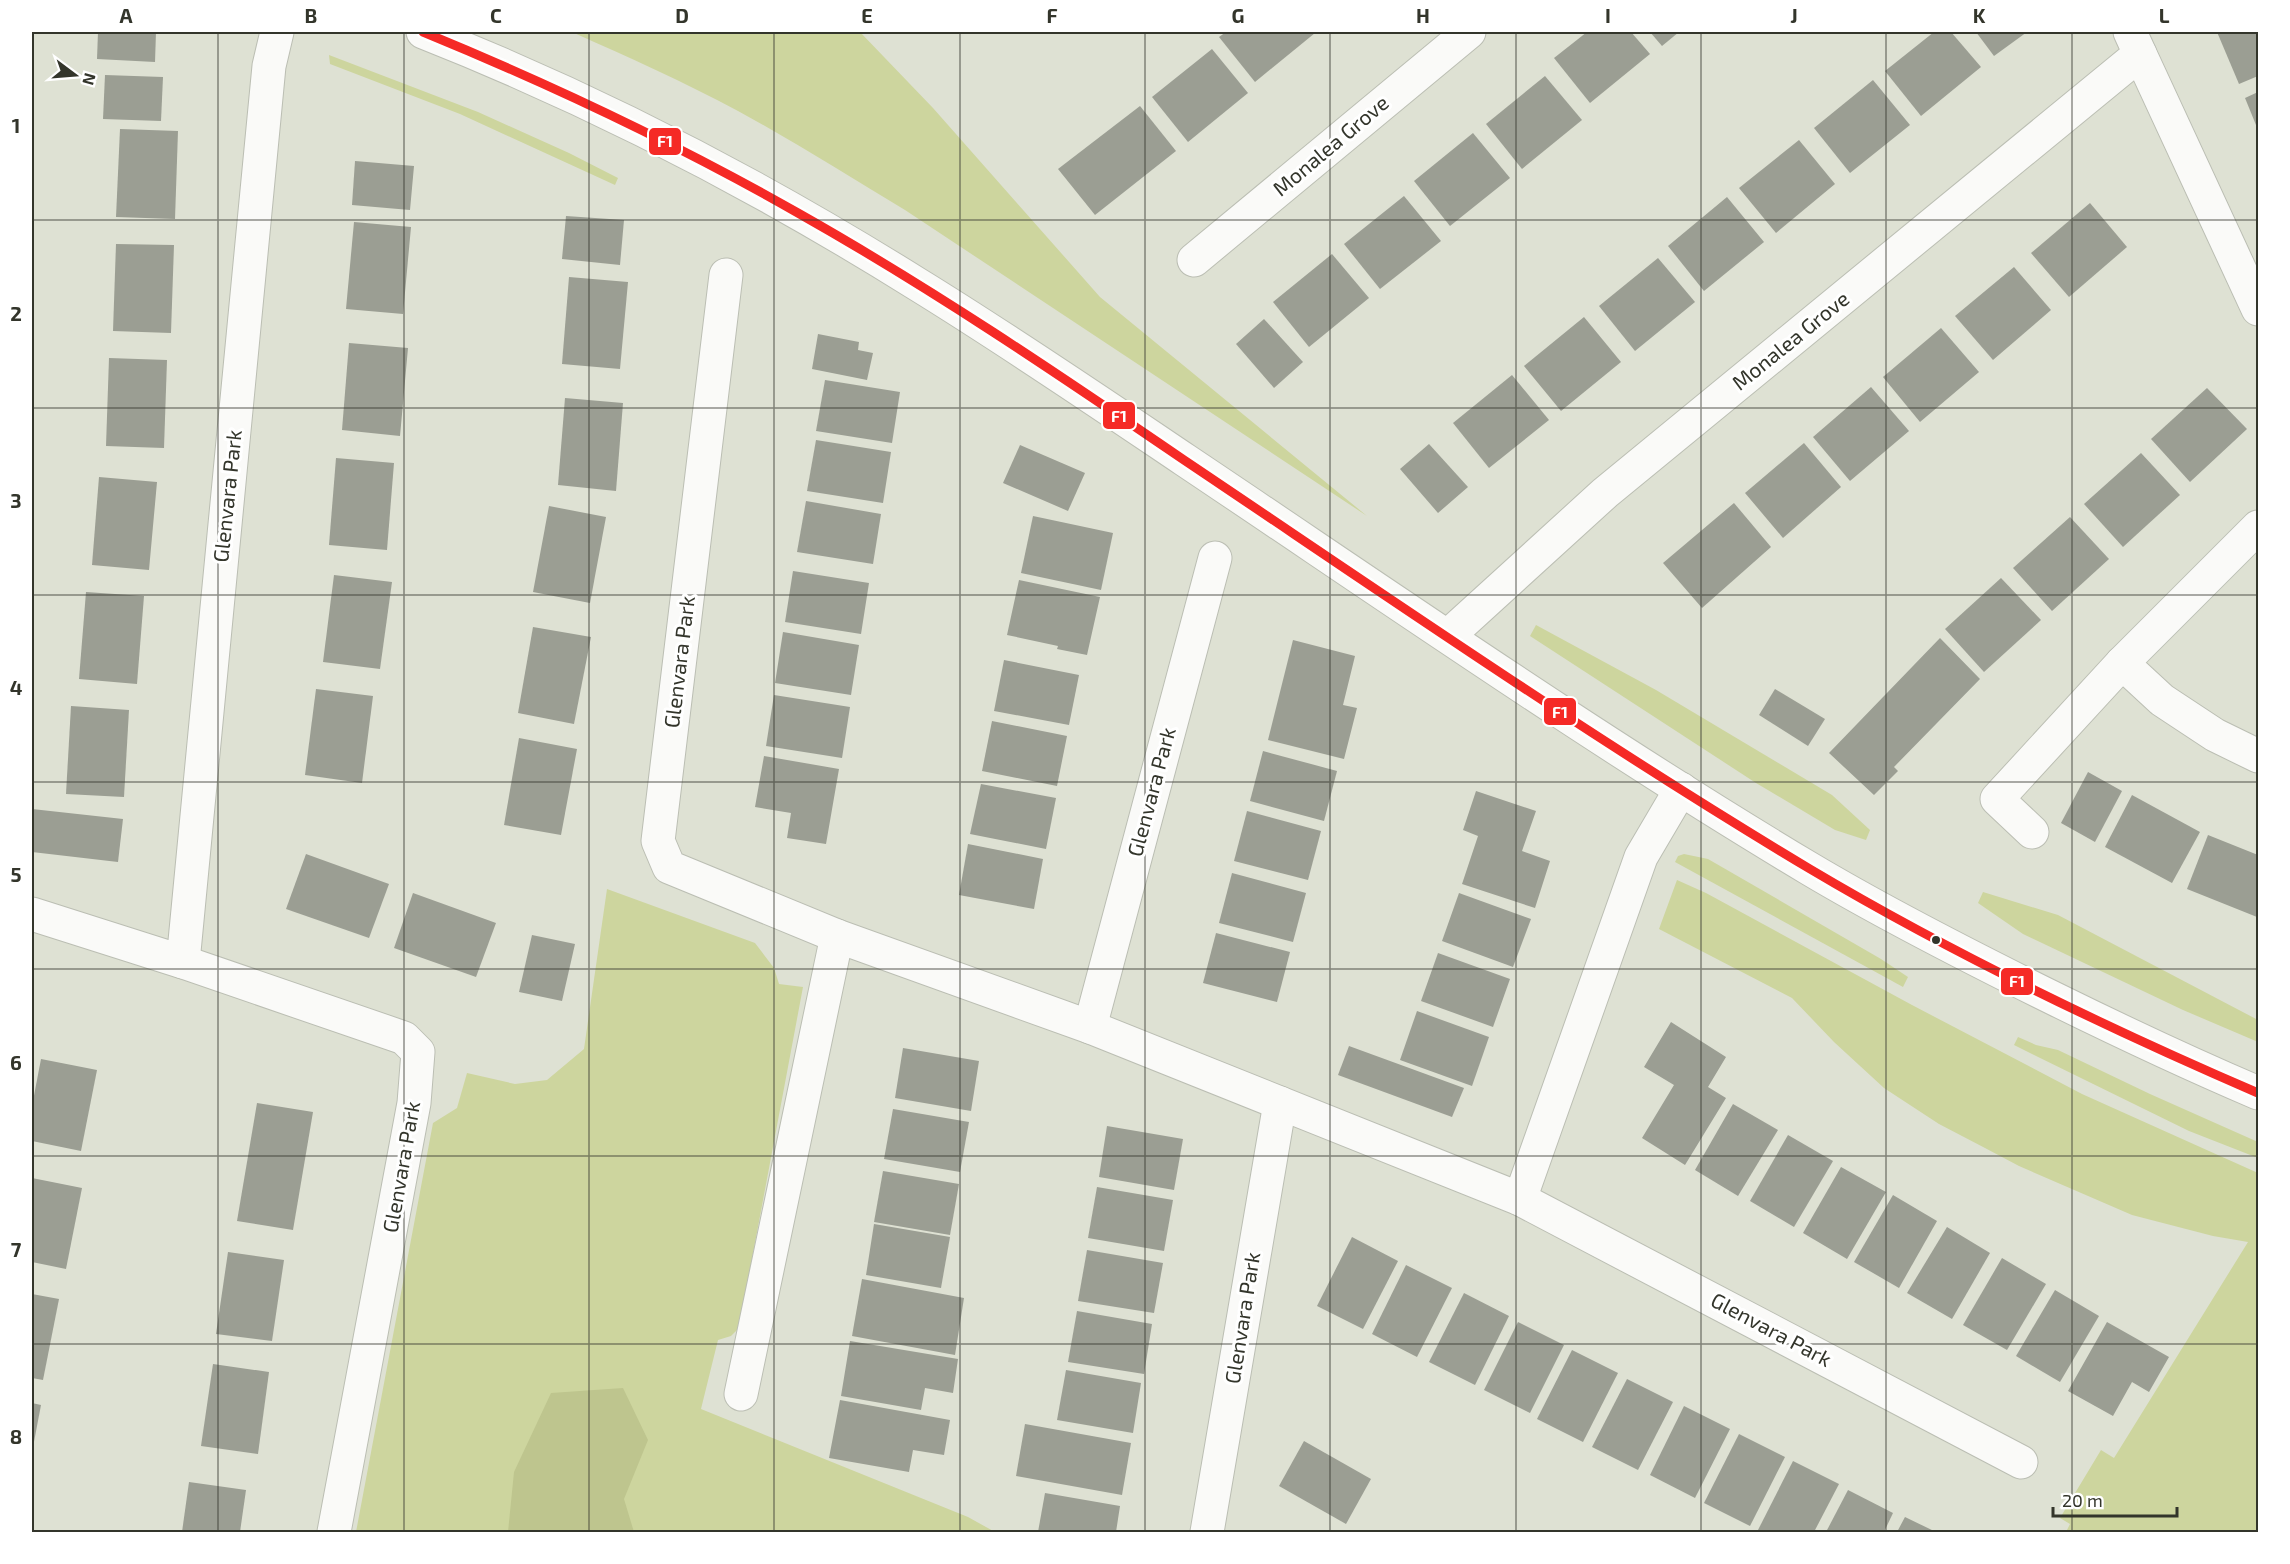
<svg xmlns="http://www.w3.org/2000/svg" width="2290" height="1564" font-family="'Exo 2',sans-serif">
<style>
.green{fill:#cdd59e}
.forest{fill:#bec58e}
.building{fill:#9b9e93}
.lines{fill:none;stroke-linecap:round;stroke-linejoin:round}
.minor-casing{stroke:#bbbeb3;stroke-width:35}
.minor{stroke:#fafaf8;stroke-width:33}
.bus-1-casing{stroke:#fff;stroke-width:14}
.bus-1{stroke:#f52a26;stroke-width:9}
.grid{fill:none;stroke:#33352b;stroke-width:1.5;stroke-opacity:0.55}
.bus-dot{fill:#33352b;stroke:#fff;stroke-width:2}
.labels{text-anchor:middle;stroke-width:6;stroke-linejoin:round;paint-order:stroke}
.street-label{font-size:21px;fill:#33352b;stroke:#fff}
.line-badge{stroke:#fff;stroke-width:2}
.badge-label{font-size:16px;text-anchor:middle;font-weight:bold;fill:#fff}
.neatline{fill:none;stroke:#33352b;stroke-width:2}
.grid-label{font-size:20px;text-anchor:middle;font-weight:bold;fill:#33352b}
</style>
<rect width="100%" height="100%" fill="#dee1d3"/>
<g class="green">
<path d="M572,32H860L933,108L1100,297L1367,516L905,210C850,177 795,142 738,111C684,82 628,57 572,32Z"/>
<path d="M329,55L478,112L569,153L618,178L615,185L460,114L330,64Z"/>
<path d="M1536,625L1656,690L1832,795L1870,830L1866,840L1835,830L1756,783L1530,636Z"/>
<path d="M1684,854L1708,859L1881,959L1908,977L1903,987L1675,862L1678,856Z"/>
<path d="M1677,880L1706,893L1912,1005L2082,1094L2258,1173V1532H2066L2070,1524L2060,1518L2101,1450L2114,1458L2248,1242L2213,1236L2132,1215L2019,1166L1985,1148L1939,1124L1884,1088L1834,1042L1792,998L1659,929Z"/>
<path d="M607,889L755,943L774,968L779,984L803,987L739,1328L731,1336L718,1340L701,1409L968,1517L995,1532H356L433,1123L457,1108L467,1073L515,1084L547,1080L584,1049Z"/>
<path d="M1983,892L2058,915L2258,1020V1042L2183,1010L2023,934L1978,903Z"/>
<path d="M2018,1037L2036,1045L2058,1050L2150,1094L2258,1142V1158L2189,1131L2024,1050L2014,1045Z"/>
</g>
<path class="forest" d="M623,1388L648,1440L624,1499L634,1532H508L514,1472L551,1393Z"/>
<g class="building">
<path d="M98,32H156L155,62L97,59Z"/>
<path d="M1226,32H1314L1315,33L1255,82L1219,37Z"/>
<path d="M1587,32H1631L1650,54L1590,103L1554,58Z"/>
<path d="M1650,32H1679L1662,46Z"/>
<path d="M1934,32H1951L1981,67L1921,116L1885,71Z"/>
<path d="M1976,32H2027L1994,56Z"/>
<path d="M2217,32H2258V76L2239,84Z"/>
<path d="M1212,49L1248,93L1188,142L1152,97Z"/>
<path d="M105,75L163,77L161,121L103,119Z"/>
<path d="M1545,76L1582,120L1522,169L1486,124Z"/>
<path d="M1873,80L1910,125L1850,173L1814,128Z"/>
<path d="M2258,92V130L2245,98Z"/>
<path d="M1140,106L1176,151L1095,215L1058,169Z"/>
<path d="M120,129L178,131L175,219L116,217Z"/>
<path d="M1473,133L1510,178L1450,226L1414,181Z"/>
<path d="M1799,140L1835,184L1776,233L1739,188Z"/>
<path d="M355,161L414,166L410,210L352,205Z"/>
<path d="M1404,196L1441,241L1380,289L1344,244Z"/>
<path d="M1727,197L1764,242L1704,291L1668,246Z"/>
<path d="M2090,203L2127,247L2069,297L2031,253Z"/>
<path d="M566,216L624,220L620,265L562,259Z"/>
<path d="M354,222L411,227L403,314L346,309Z"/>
<path d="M116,244L174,245L171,333L113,331Z"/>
<path d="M1332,254L1369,298L1309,347L1273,302Z"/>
<path d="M1658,258L1695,302L1635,351L1599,306Z"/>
<path d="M2014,267L2051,310L1993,360L1955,316Z"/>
<path d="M569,277L628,282L620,369L562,364Z"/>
<path d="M1584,317L1621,362L1561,411L1524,366Z"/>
<path d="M1264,319L1303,362L1274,388L1236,344Z"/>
<path d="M1941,328L1979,372L1920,422L1883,377Z"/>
<path d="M818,334L859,342L858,350L873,353L867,380L812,369Z"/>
<path d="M349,343L408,348L400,436L342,430Z"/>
<path d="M109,358L167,360L164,448L106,446Z"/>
<path d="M1512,375L1549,420L1489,468L1453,423Z"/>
<path d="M825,380L900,392L892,443L816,431Z"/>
<path d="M1871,387L1909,431L1850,481L1813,437Z"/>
<path d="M2207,388L2247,429L2190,482L2151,439Z"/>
<path d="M565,398L623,403L616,491L558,485Z"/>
<path d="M816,440L891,452L883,503L807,491Z"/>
<path d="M1804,443L1841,487L1783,538L1745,493Z"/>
<path d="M1429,444L1468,487L1438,513L1400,469Z"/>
<path d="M1020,445L1085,473L1068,511L1003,483Z"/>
<path d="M2141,453L2180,495L2123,547L2084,504Z"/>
<path d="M336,458L394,463L387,550L329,545Z"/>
<path d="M99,477L157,482L149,570L92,565Z"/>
<path d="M806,501L881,514L873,564L797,552Z"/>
<path d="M1734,503L1771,547L1702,608L1663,563Z"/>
<path d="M549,506L606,517L590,603L533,592Z"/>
<path d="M1033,516L1113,533L1101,590L1021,573Z"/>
<path d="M2070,517L2109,559L2052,611L2013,568Z"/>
<path d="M793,571L869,583L861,634L785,622Z"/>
<path d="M334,575L392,582L380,669L323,662Z"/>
<path d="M2001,578L2041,620L1984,672L1945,629Z"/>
<path d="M1019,580L1100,597L1087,655L1057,649L1058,646L1007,635Z"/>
<path d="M86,592L144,596L137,684L79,679Z"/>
<path d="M533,627L591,637L574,724L518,713Z"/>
<path d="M783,632L859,645L851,695L775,683Z"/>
<path d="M1940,638L1980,679L1894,767L1898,771L1874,795L1829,753Z"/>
<path d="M1293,640L1355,656L1343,705L1357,708L1344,759L1268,740Z"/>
<path d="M1004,660L1079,675L1069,725L994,711Z"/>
<path d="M316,689L373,696L362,783L305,775Z"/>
<path d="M1775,689L1825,719L1808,746L1759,715Z"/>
<path d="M774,695L850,707L842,758L766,746Z"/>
<path d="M71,706L129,710L124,797L66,794Z"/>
<path d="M992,721L1067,736L1057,786L982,771Z"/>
<path d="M519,738L577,749L561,835L504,825Z"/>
<path d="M1263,751L1337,771L1324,821L1250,801Z"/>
<path d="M764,756L839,769L826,844L787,838L791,813L755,807Z"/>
<path d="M2088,772L2122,791L2095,842L2061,823Z"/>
<path d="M981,784L1056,798L1046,849L970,834Z"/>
<path d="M1476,791L1536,811L1522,851L1550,861L1535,908L1462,884L1478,836L1463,830Z"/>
<path d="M2132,795L2200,832L2172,883L2105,847Z"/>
<path d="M32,809L123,819L118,862L32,852Z"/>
<path d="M1247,811L1321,831L1308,880L1234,861Z"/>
<path d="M2208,835L2258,855L2257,917L2187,889Z"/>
<path d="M968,844L1043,859L1034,909L959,895Z"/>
<path d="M306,854L389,884L369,938L286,909Z"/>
<path d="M1232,873L1306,893L1293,942L1219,923Z"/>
<path d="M413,893L496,923L476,977L394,948Z"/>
<path d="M1459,893L1531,919L1513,967L1442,941Z"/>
<path d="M1216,933L1290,952L1277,1002L1203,983Z"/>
<path d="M532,935L575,944L562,1001L519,992Z"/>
<path d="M1438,953L1510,979L1493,1027L1421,1001Z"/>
<path d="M1417,1011L1489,1037L1472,1086L1400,1060Z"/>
<path d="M1671,1022L1726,1057L1708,1087L1726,1098L1685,1165L1642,1138L1674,1085L1644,1067Z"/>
<path d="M1349,1046L1464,1088L1452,1117L1338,1075Z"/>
<path d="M903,1048L979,1061L971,1111L895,1098Z"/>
<path d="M41,1059L97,1070L81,1151L32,1141V1106Z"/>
<path d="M257,1103L313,1112L293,1230L237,1221Z"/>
<path d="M1733,1104L1778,1130L1738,1196L1695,1170Z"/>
<path d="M893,1109L969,1122L960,1172L884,1159Z"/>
<path d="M1107,1126L1183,1139L1174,1190L1099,1177Z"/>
<path d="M1788,1135L1833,1161L1794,1227L1750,1201Z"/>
<path d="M1841,1167L1886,1192L1847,1259L1803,1233Z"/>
<path d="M883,1171L959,1184L950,1235L874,1222Z"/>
<path d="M32,1178L82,1188L66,1269L32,1262Z"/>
<path d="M1097,1187L1173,1200L1164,1251L1088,1238Z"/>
<path d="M1893,1195L1937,1221L1899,1288L1854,1262Z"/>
<path d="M874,1224L950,1237L941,1288L866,1275Z"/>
<path d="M1947,1227L1990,1253L1952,1319L1907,1293Z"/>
<path d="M1352,1237L1398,1261L1363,1329L1317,1306Z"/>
<path d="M1087,1250L1163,1263L1154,1313L1078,1301Z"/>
<path d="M228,1252L284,1260L272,1341L216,1334Z"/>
<path d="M2002,1258L2046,1284L2007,1350L1963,1325Z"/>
<path d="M1406,1265L1452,1288L1417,1357L1372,1334Z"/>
<path d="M862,1279L964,1298L955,1355L852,1336Z"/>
<path d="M2055,1290L2099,1316L2060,1382L2016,1356Z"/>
<path d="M1464,1293L1509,1316L1475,1385L1429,1362Z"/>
<path d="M32,1294L59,1299L43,1380L32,1378Z"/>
<path d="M1077,1311L1152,1324L1144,1374L1068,1362Z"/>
<path d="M1518,1322L1564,1345L1530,1413L1484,1390Z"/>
<path d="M2107,1322L2169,1357L2149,1392L2132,1382L2113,1416L2068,1391Z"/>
<path d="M850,1341L958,1359L953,1393L925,1388L921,1410L841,1396Z"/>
<path d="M1572,1350L1618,1373L1583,1442L1537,1419Z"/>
<path d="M213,1364L269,1372L258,1454L201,1446Z"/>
<path d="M1066,1370L1141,1383L1133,1433L1057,1420Z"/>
<path d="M1627,1379L1673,1402L1638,1470L1592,1447Z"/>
<path d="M840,1400L950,1420L944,1455L913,1450L909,1472L829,1458Z"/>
<path d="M32,1403L41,1405L33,1447H32Z"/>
<path d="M1684,1406L1730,1429L1695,1498L1650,1475Z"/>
<path d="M1025,1424L1131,1443L1122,1495L1016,1476Z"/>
<path d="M1739,1434L1785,1457L1750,1526L1704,1503Z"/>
<path d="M1304,1441L1371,1479L1346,1524L1279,1486Z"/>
<path d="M1793,1461L1839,1484L1814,1532H1763L1758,1530Z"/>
<path d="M189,1482L246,1490L240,1532H182Z"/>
<path d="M1848,1490L1893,1513L1884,1532H1826Z"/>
<path d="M1045,1493L1120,1506L1116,1532H1038Z"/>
<path d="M1905,1517L1936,1532H1897Z"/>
</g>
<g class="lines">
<g class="minor-casing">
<g id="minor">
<path d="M423,32C593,99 762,187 917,284C1008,340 1096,400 1185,460C1391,598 1596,741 1810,869C1889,916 1972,958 2055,999C2122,1032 2190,1064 2258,1093"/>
<path d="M2140,54L2258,309"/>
<path d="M1194,260L1469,32"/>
<path d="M726,275L658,841L669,867L837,936L1090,1027L1520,1199L2021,1462"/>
<path d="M1448,636L1605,493L2140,54L2130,32"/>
<path d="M2122,663L2162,700L2215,735L2258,756"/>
<path d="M2032,832L1997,799L2122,663L2258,527"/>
<path d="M32,914L183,962L269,66L277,32"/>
<path d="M183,962L404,1038L418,1052L414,1103L334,1532"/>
<path d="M1090,1027L1215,558"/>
<path d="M1520,1199L1641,857L1681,789"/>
<path d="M741,1394L837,936"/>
<path d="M1207,1532L1280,1103"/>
</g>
</g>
<use href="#minor" class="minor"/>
<g class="bus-1-casing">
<path id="bus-1" d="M423,32C552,85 677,144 798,213C931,288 1058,374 1184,460C1391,599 1596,741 1810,869C1953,954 2105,1027 2258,1093"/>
</g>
<use href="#bus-1" class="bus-1"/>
</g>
<path class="grid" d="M218,32V1532M404,32V1532M589,32V1532M774,32V1532M960,32V1532M1145,32V1532M1330,32V1532M1516,32V1532M1701,32V1532M1886,32V1532M2072,32V1532M32,220H2258M32,408H2258M32,595H2258M32,782H2258M32,969H2258M32,1156H2258M32,1344H2258"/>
<circle class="bus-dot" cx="1936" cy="940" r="5"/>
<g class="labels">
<g class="street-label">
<text transform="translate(1331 146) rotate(-40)" y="7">Monalea Grove</text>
<text transform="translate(1791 341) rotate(-39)" y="7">Monalea Grove</text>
<text transform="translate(228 496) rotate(-84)" y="7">Glenvara Park</text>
<text transform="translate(680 662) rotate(-83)" y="7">Glenvara Park</text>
<text transform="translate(1152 792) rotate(-75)" y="7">Glenvara Park</text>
<text transform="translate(402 1167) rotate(-80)" y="7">Glenvara Park</text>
<text transform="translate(1243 1318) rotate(-81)" y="7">Glenvara Park</text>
<text transform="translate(1771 1330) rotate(28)" y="7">Glenvara Park</text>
</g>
</g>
<g class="line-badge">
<rect x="648" y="127" width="34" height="29" rx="6" fill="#f52a26"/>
<rect x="1102" y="401" width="34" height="29" rx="6" fill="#f52a26"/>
<rect x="1543" y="697" width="34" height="29" rx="6" fill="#f52a26"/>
<rect x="2000" y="967" width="34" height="29" rx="6" fill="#f52a26"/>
</g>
<g class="badge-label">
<text x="665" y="147">F1</text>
<text x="1119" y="422">F1</text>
<text x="1560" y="718">F1</text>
<text x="2017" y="987">F1</text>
</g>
<rect width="2290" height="1564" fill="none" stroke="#ffffff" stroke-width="66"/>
<g transform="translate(75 75) rotate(106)" stroke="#ffffff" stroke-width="4.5" paint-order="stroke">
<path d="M0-4.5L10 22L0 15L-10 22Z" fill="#33352b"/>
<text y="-9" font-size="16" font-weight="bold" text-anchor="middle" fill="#33352b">N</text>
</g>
<path d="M2053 1507v9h124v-9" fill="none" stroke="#33352b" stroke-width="3"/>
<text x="2062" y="1507" font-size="18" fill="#33352b" stroke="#ffffff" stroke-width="4.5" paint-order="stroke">20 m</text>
<rect x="33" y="33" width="2224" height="1498" class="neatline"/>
<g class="grid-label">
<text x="126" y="23">A</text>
<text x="311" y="23">B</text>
<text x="496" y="23">C</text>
<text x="682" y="23">D</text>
<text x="867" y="23">E</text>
<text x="1052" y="23">F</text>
<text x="1238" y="23">G</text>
<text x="1423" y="23">H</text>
<text x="1608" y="23">I</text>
<text x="1794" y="23">J</text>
<text x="1979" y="23">K</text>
<text x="2164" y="23">L</text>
<text x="16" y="133">1</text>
<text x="16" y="321">2</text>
<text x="16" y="508">3</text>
<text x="16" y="695">4</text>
<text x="16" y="882">5</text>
<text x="16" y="1070">6</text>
<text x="16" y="1257">7</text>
<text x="16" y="1444">8</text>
</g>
</svg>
